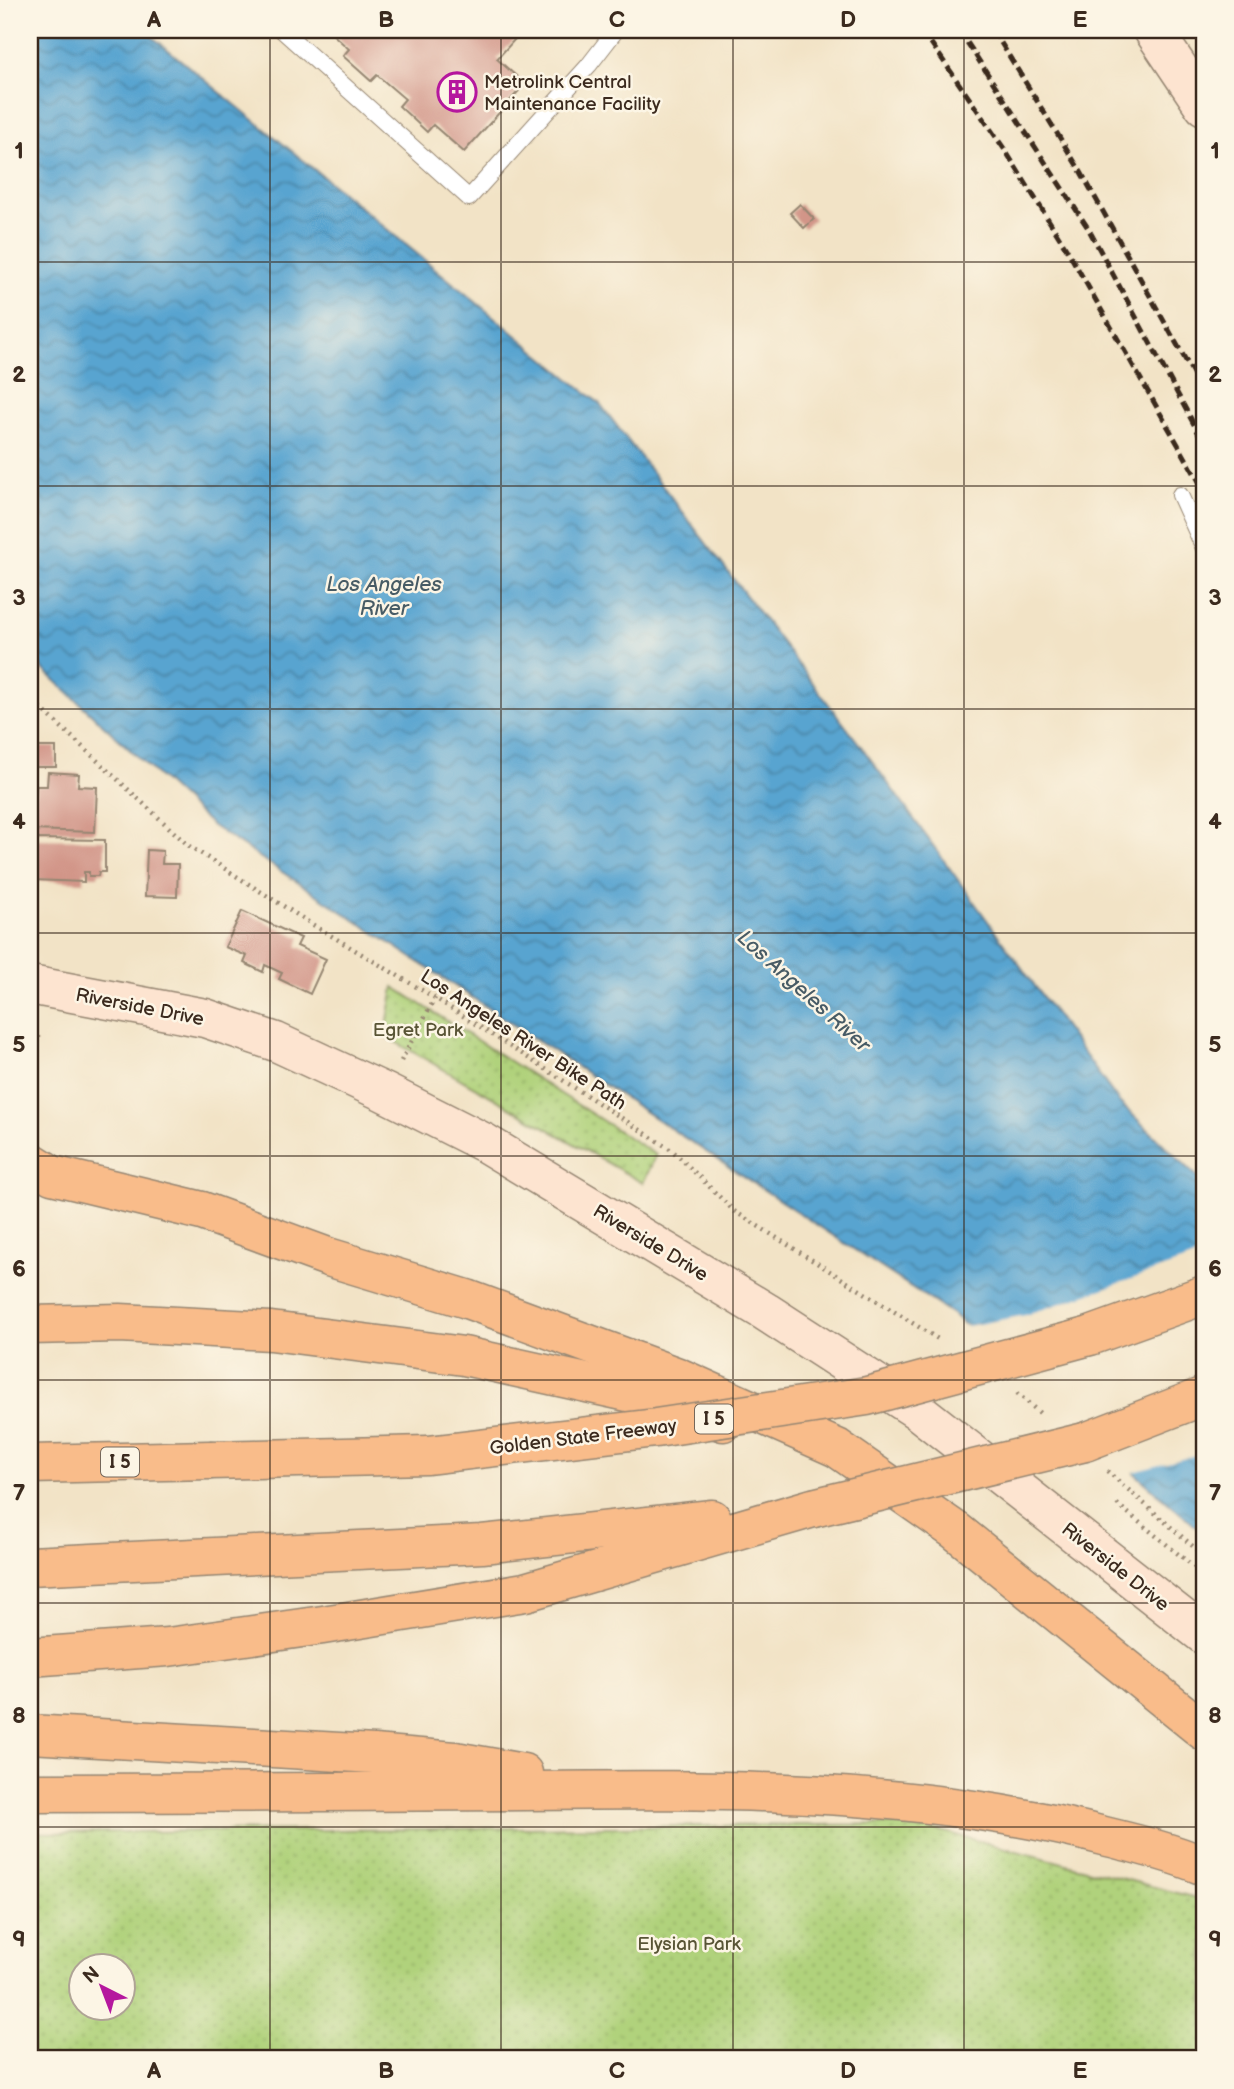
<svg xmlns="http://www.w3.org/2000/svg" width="1234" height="2089" font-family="'Balsamiq Sans',sans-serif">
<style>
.park{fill:url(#park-dots);stroke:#767e4c;stroke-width:2;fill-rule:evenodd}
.water{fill:url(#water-waves);stroke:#4a6777;stroke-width:2}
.pier{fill:#f2e3c6}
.building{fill:#d29588}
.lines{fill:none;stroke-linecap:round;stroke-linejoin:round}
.service-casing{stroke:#968672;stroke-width:18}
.secondary-casing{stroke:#968672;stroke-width:41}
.motorway-casing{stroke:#968672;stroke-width:41}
.path{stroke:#968672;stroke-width:4.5;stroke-dasharray:2 5;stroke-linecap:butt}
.service{stroke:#fff;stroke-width:16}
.secondary{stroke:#fde4d0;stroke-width:38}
.motorway{stroke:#f9bc8a;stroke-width:38}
.rail{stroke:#3b2a1e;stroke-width:5;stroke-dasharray:10 5;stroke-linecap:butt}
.motorway-bridge-casing{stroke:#968672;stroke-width:41;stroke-linecap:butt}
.motorway-bridge{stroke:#f9bc8a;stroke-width:38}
.grid{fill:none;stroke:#3b2a1e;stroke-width:2;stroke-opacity:0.55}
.labels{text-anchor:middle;stroke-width:5;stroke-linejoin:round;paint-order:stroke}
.shield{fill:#fcf5e5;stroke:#75675a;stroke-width:2}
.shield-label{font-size:18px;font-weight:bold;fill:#3b2a1e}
.poi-label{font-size:19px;fill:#3b2a1e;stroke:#fcf5e5;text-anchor:start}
.street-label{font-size:19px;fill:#3b2a1e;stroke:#fcf5e5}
.park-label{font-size:19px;fill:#585435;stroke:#fcf5e5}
.water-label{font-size:21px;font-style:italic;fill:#475b65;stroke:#fcf5e5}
.neatline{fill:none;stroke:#3b2a1e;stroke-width:2.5}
.grid-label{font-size:23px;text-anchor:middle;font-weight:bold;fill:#3b2a1e}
</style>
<defs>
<pattern id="park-dots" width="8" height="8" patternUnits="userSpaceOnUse" patternTransform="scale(1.75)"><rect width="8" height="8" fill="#b0d27b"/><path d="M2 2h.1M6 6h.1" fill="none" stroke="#98b46a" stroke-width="1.8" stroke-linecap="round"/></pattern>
<pattern id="water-waves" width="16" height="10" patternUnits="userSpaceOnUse" patternTransform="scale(1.75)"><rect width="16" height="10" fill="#58a4d0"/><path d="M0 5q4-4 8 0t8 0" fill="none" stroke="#4a86a8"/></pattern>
</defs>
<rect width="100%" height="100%" fill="#fcf5e5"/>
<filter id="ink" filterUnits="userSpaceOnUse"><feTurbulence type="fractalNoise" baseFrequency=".0143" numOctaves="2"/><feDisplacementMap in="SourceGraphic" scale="14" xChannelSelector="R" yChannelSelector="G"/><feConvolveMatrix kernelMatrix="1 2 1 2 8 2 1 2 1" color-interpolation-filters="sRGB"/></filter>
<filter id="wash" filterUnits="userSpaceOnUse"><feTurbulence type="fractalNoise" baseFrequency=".00686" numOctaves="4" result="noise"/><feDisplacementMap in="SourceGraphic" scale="28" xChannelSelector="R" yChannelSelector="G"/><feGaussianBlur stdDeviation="1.57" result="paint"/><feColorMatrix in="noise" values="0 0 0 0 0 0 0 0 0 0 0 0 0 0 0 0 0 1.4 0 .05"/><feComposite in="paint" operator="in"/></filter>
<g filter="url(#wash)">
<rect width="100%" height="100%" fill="#f2e3c6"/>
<g class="park">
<path d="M394,987L656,1155L643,1183L385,1036Z"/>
<path d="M914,1824L1204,1900V2059H30V1833ZM80,1966H122V2008H80Z"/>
</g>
<path class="water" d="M30,30H144L600,404L866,753L1119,1102L1204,1183V1534L955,1316L211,825L30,657Z"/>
<path class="pier" d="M1204,1254V1453L1130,1473L1204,1534V1537H1202L962,1327L1026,1315Z"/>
<g id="blocks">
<g class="building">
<path d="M328,30H523L497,59L525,84L464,152L433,125L427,132L399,106L405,99L377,75L371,81L343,56L349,49Z"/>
<path d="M800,204L814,219L804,228L790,213Z"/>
<rect x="30" y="747" width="26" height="20"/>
<path d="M48,772L79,774L78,786L97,787L95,832L30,830V802H35L36,786H47Z"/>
<path d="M36,839L105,840V872H99L98,876H89V872H84V882L34,880Z"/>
<path d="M147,850L163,851L162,864H178L177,897L145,896Z"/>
<path d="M242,911L301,938L297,946L326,959L310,994L279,979L282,973L265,965L263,972L244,963L247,956L225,947Z"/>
</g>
</g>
</g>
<g filter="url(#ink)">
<use href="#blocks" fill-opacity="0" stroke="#968672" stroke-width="2"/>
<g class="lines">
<g class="service-casing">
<g id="service">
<path d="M282,30L469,198L589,65L616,30"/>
<path d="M1180,495L1204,548"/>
</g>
</g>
<g class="secondary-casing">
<g id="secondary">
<path d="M1153,30L1204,106"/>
<path d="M30,985L205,1018L276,1042L384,1092L485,1143L766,1312L917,1410L1204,1635"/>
</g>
</g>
<g class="motorway-casing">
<g id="motorway">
<path d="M30,1161L52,1175L202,1211L328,1257L467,1299L678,1377L837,1448L956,1531L1204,1731"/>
<path d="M30,1325L120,1323L271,1331L464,1356L632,1393L723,1422"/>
<path d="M1085,1442L1204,1396"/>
<path d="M30,1464L210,1460"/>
<path d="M30,1566L482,1544L712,1519"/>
<path d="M30,1657L168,1647L323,1625L525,1592L813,1508"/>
<path d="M30,1734L374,1754L455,1761L523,1773"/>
<path d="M30,1793C194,1793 359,1792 523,1791C719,1789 917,1787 1108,1837C1141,1845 1173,1853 1204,1866"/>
</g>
</g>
<g class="path">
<path d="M30,698L189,846L310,923L435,998L673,1151L734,1211L938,1339"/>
<path d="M30,1042L39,1043V1036"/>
<path d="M401,1061L435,998"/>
<path d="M1017,1393L1042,1415"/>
<path d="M1107,1471L1204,1556"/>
<path d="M1117,1504L1204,1575"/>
</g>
<use href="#service" class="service"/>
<use href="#secondary" class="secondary"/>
<use href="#motorway" class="motorway"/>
<g class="rail">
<path d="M922,30L1005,150L1066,248L1204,490"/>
<path d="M959,30L1088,228L1204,443"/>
<path d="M993,30L1081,172L1204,393"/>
</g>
<g class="motorway-bridge-casing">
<g id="motorway-bridge">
<path d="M210,1460L428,1455L656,1428L867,1396L1090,1336L1204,1295"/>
<path d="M813,1508L1085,1442"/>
</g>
</g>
<use href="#motorway-bridge" class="motorway-bridge"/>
</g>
</g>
<path class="grid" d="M270,30V2059M501,30V2059M733,30V2059M964,30V2059M30,262H1204M30,486H1204M30,709H1204M30,933H1204M30,1156H1204M30,1380H1204M30,1603H1204M30,1827H1204"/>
<defs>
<g id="building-ring" transform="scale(2.0125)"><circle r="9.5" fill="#fcf5e5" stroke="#b5179e" stroke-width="1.5"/><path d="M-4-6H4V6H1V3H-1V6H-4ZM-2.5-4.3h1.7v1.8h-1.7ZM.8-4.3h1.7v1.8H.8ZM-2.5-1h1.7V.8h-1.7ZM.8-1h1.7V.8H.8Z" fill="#b5179e"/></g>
</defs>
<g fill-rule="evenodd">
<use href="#building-ring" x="457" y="92"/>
</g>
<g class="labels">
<g class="shield">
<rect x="695" y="1404.5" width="38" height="29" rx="5"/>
<rect x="101" y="1447.5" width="38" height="29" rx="5"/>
</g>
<g class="shield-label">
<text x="714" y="1425">I 5</text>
<text x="120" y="1468">I 5</text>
</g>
<g class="poi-label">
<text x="484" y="88">Metrolink Central<tspan x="484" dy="22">Maintenance Facility</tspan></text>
</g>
<g class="street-label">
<text transform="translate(140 1006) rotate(11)" y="7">Riverside Drive</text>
<text transform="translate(524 1039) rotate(33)" y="7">Los Angeles River Bike Path</text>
<text transform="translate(651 1242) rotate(31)" y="7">Riverside Drive</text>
<text transform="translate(583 1436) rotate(-7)" y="7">Golden State Freeway</text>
<text transform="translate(1116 1566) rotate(38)" y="7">Riverside Drive</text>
</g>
<g class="park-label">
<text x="418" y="1036">Egret Park</text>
<text x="689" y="1950">Elysian Park</text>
</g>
<g class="water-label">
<text x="384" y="591">Los Angeles<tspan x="384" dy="24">River</tspan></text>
<text transform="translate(804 991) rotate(42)" y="7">Los Angeles River</text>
</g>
</g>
<rect width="1234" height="2089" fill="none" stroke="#fcf5e5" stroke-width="77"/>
<g transform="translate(102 1987) rotate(318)"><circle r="33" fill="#fcf5e5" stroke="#afa495" stroke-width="2"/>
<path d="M0-5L12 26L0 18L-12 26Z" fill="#b5179e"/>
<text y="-10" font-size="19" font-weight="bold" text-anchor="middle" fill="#3b2a1e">N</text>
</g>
<rect x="38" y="38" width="1158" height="2012" class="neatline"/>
<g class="grid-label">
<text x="154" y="27">A</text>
<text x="386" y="27">B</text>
<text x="617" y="27">C</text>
<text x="848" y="27">D</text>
<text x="1080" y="27">E</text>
<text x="19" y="158">1</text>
<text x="1215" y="158">1</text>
<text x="19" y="382">2</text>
<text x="1215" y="382">2</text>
<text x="19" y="605">3</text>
<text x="1215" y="605">3</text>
<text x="19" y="829">4</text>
<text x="1215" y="829">4</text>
<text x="19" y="1052">5</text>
<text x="1215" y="1052">5</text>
<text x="19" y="1276">6</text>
<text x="1215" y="1276">6</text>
<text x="19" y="1500">7</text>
<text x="1215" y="1500">7</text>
<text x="19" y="1723">8</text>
<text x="1215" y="1723">8</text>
<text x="19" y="1947">9</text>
<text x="1215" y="1947">9</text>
<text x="154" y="2078">A</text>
<text x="386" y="2078">B</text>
<text x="617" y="2078">C</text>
<text x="848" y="2078">D</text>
<text x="1080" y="2078">E</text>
</g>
</svg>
